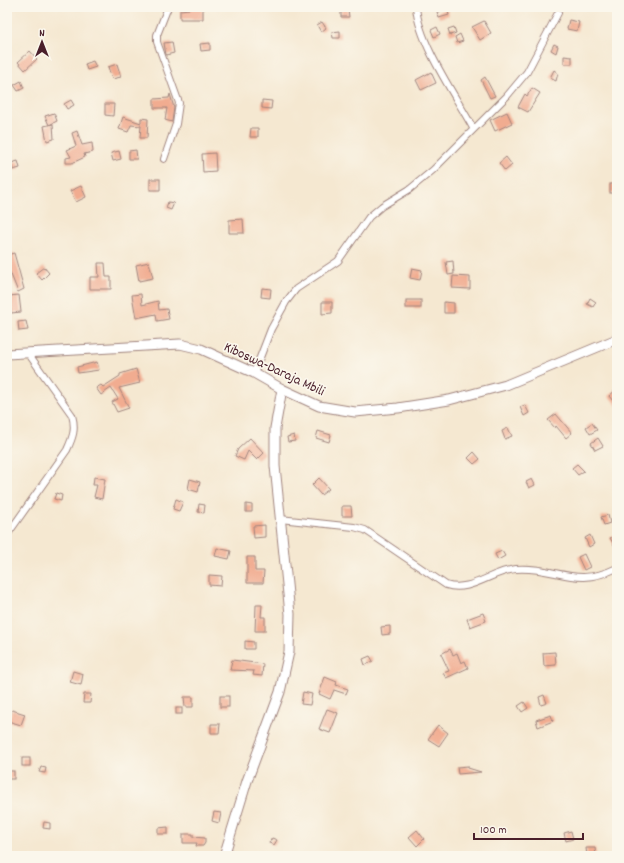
<svg xmlns="http://www.w3.org/2000/svg" width="624" height="863" font-family="Dekko,sans-serif">
<style>
.building{fill:#f1ac90}
.lines{fill:none;stroke-linecap:round;stroke-linejoin:round}
.minor-casing{stroke:#a0847e;stroke-width:8}
.secondary-casing{stroke:#a0847e;stroke-width:11}
.minor{stroke:#fff;stroke-width:6}
.secondary{stroke:#fff;stroke-width:9}
.labels{text-anchor:middle;stroke-width:3.5;stroke-linejoin:round;paint-order:stroke}
.street-label{font-size:14px;fill:#4a1f2b;stroke:#fbf7ec}
</style>
<rect width="100%" height="100%" fill="#fbf7ec"/>
<filter id="ink" filterUnits="userSpaceOnUse"><feTurbulence type="fractalNoise" baseFrequency=".025" numOctaves="2"/><feDisplacementMap in="SourceGraphic" scale="8" xChannelSelector="R" yChannelSelector="G"/><feConvolveMatrix kernelMatrix="1 2 1 2 8 2 1 2 1" color-interpolation-filters="sRGB"/></filter>
<filter id="wash" filterUnits="userSpaceOnUse"><feTurbulence type="fractalNoise" baseFrequency=".012" numOctaves="4" result="noise"/><feDisplacementMap in="SourceGraphic" scale="16" xChannelSelector="R" yChannelSelector="G"/><feGaussianBlur stdDeviation="0.9" result="paint"/><feColorMatrix in="noise" values="0 0 0 0 0 0 0 0 0 0 0 0 0 0 0 0 0 1.4 0 .05"/><feComposite in="paint" operator="in"/></filter>
<g filter="url(#wash)">
<rect width="100%" height="100%" fill="#f5e8d1"/>
<g id="blocks">
<g class="building">
<path d="M189,7H203V19H180V10L189,9Z"/>
<path d="M348,9L349,17H341V10Z"/>
<path d="M447,9L449,15L439,18L437,12Z"/>
<path d="M569,20L579,22L577,31L567,29Z"/>
<path d="M484,21L491,33L480,40L472,27Z"/>
<path d="M322,22L326,28L321,32L317,25Z"/>
<path d="M437,27L440,34L434,37L431,30Z"/>
<path d="M454,27L456,33L450,35L448,29Z"/>
<path d="M340,31V38H333L332,32Z"/>
<path d="M460,34L463,41L457,43L455,37Z"/>
<path d="M172,42L174,53L166,55L164,43Z"/>
<path d="M210,43V50L201,51L200,44Z"/>
<path d="M554,44L558,46L556,53L551,50Z"/>
<path d="M30,51L37,59L25,70L18,62Z"/>
<path d="M564,56L572,57V64H564Z"/>
<path d="M93,61L96,67L87,70L85,64Z"/>
<path d="M117,64L121,77L112,79L108,67Z"/>
<path d="M554,70L558,73L556,81L550,78Z"/>
<path d="M431,72L436,83L421,90L416,80Z"/>
<path d="M485,77L495,96L490,98L481,80Z"/>
<path d="M21,81L24,88L18,91L14,85Z"/>
<path d="M532,88L540,93L528,112L518,107L525,94L527,96Z"/>
<path d="M170,94L174,108L172,122L165,120L167,108H154V99L169,98Z"/>
<path d="M71,100L74,105L67,109L64,104Z"/>
<path d="M262,100L272,101L271,109L262,108Z"/>
<path d="M105,104H114L113,116L105,115Z"/>
<path d="M507,112L512,123L495,131L490,120Z"/>
<path d="M54,113L57,121L49,125L45,116Z"/>
<path d="M123,117L141,123V118L148,119L147,138H140L141,126L131,125L128,132L119,129Z"/>
<path d="M53,124L54,139L47,141L44,126Z"/>
<path d="M251,128H258V137H250Z"/>
<path d="M77,131L82,145L92,143L93,152L84,154L85,157L72,163H66V158L71,157L67,150L76,146L72,133Z"/>
<path d="M136,150L137,159H129V151Z"/>
<path d="M119,151L121,159L113,161L111,153Z"/>
<path d="M215,153L216,171L203,172L202,154Z"/>
<path d="M506,157L512,165L505,171L499,163Z"/>
<path d="M18,161L20,168L13,170L11,163Z"/>
<rect x="150" y="179" width="10" height="11"/>
<rect x="610" y="184" width="7" height="9"/>
<path d="M81,186L86,197L76,202L70,191Z"/>
<path d="M168,202L174,203L171,210L166,208Z"/>
<path d="M243,219L244,233H229V220Z"/>
<path d="M14,253L24,289L18,292L10,272L7,273V255Z"/>
<path d="M453,261L454,274L448,275L446,262Z"/>
<path d="M149,262L153,278L139,281L136,265Z"/>
<path d="M98,263H105L106,277H111V289H90V277H99Z"/>
<path d="M44,267L49,273L42,280L36,273Z"/>
<path d="M412,268L422,270L420,280L410,278Z"/>
<path d="M453,276L470,277V289L452,288Z"/>
<path d="M262,288L271,289L270,298L261,297Z"/>
<path d="M141,294L142,305L158,301L159,310L167,309L169,319L157,321L156,314L136,318L132,295Z"/>
<path d="M19,295L21,312L11,313L9,296Z"/>
<path d="M590,298L596,302L593,307L587,304Z"/>
<rect x="406" y="300" width="15" height="8"/>
<path d="M322,302H332V313L322,314Z"/>
<path d="M444,302L454,303V313H444Z"/>
<path d="M26,321L28,330L19,331L18,322Z"/>
<path d="M97,362L99,370L78,373L77,367Z"/>
<path d="M136,369L140,383L119,388L129,408L117,412L112,402L118,399L111,388L101,395L96,388L101,385L103,387L120,376V374Z"/>
<path d="M617,389V406L609,396Z"/>
<path d="M525,405L529,413L524,416L520,407Z"/>
<path d="M556,414L572,433L566,438L556,426L555,428L548,420Z"/>
<path d="M592,423L597,430L590,434L586,427Z"/>
<path d="M508,428L512,436L505,439L502,431Z"/>
<path d="M318,431L331,435L329,442L316,438Z"/>
<path d="M294,435L295,441L288,442L287,437Z"/>
<path d="M250,438L264,453L257,460L248,451L244,460L235,456L238,449Z"/>
<path d="M598,438L603,446L595,450L591,443Z"/>
<path d="M474,452L480,459L474,464L468,458Z"/>
<path d="M577,464L584,471L578,475L572,468Z"/>
<path d="M94,477L105,479L102,499L94,497L97,485H93Z"/>
<path d="M319,478L329,489L321,495L312,485Z"/>
<path d="M190,479L200,482L198,492L188,489Z"/>
<path d="M532,479L535,485L529,488L526,482Z"/>
<path d="M56,493L62,495L61,501L54,499Z"/>
<path d="M176,499L183,502L179,511L173,509Z"/>
<path d="M199,504L205,505L204,513L198,512Z"/>
<path d="M246,504L252,505V512H246Z"/>
<path d="M342,506H351L352,516H342Z"/>
<path d="M608,515L610,523L604,525L601,517Z"/>
<path d="M265,525V537L254,538L253,526Z"/>
<path d="M617,534V550L610,538Z"/>
<path d="M590,535L594,544L589,547L585,538Z"/>
<path d="M217,548L231,551L229,559L215,556Z"/>
<path d="M502,551L505,556L498,560L495,554Z"/>
<path d="M584,554L590,567L584,570L578,557Z"/>
<path d="M247,557H255V571H264L263,583H247Z"/>
<path d="M209,575L222,576L221,586L209,585Z"/>
<path d="M256,605H262L261,617H265V631H255Z"/>
<path d="M483,613L486,621L470,627L467,619Z"/>
<path d="M390,626V634L382,635L381,627Z"/>
<path d="M245,641L254,642V649H245Z"/>
<path d="M450,649L453,655L457,653L461,663L465,661L468,668L446,678L443,673L449,671L441,654Z"/>
<path d="M555,652L556,665L544,666L543,653Z"/>
<path d="M370,656L373,661L365,665L363,659Z"/>
<path d="M232,660L263,664L262,676L253,675L254,671L230,670Z"/>
<path d="M73,671L83,674L81,685L70,682Z"/>
<path d="M325,677L337,682L336,685L348,689L346,694L334,690L330,699L319,694Z"/>
<path d="M303,692L312,694L310,705L301,704Z"/>
<path d="M84,694H91L90,703H83Z"/>
<path d="M544,695L547,703L541,705L539,697Z"/>
<rect x="220" y="696" width="9" height="11"/>
<path d="M184,697H193V707H185Z"/>
<path d="M524,702L528,708L522,712L518,706Z"/>
<rect x="176" y="708" width="6" height="6"/>
<path d="M327,709L338,713L330,733L319,729Z"/>
<path d="M12,710L25,714L21,725L8,721Z"/>
<path d="M551,715L553,721L538,727L536,720Z"/>
<path d="M211,724H220L219,733H211Z"/>
<path d="M438,725L448,733L439,746L428,739Z"/>
<rect x="22" y="758" width="8" height="8"/>
<path d="M468,766V768L481,772L458,774L457,767Z"/>
<path d="M41,767L46,768L45,773L39,772Z"/>
<rect x="7" y="771" width="7" height="8"/>
<path d="M214,812L221,813L219,823L212,821Z"/>
<path d="M44,822L50,823V829L43,828Z"/>
<path d="M168,827V834H158V828Z"/>
<path d="M417,830L424,839L417,846L409,837Z"/>
<path d="M571,831L573,839L566,841L564,833Z"/>
<path d="M183,834H193V837L205,838V843L203,846H196L197,843H183Z"/>
<path d="M272,838L277,840L274,845L269,843Z"/>
<path d="M586,848H595L596,855L587,856Z"/>
</g>
</g>
</g>
<g filter="url(#ink)">
<use href="#blocks" fill-opacity="0" stroke="#a0847e" stroke-width="1"/>
<g class="lines">
<g class="minor-casing">
<g id="minor">
<path d="M416,7C419,44 455,95 473,128"/>
<path d="M164,159L176,124L179,103L157,42V35L168,7"/>
<path d="M254,373L271,329L286,302L296,289L338,261L369,217L382,206L410,189L433,170L507,96L527,72L558,13"/>
<path d="M280,519L354,527L365,530L446,585C471,593 491,571 516,569C557,566 574,589 617,568"/>
<path d="M7,535L67,450C73,437 76,429 72,415L28,353"/>
</g>
</g>
<g class="secondary-casing">
<g id="secondary">
<path d="M7,354L180,344L201,349L254,373L282,389L319,406L355,412L398,408L449,400L506,385L617,339"/>
<path d="M224,856L247,781L280,692L289,652L290,614L275,466V428L282,389"/>
</g>
</g>
<use href="#minor" class="minor"/>
<use href="#secondary" class="secondary"/>
</g>
</g>
<g class="labels">
<g class="street-label">
<text transform="translate(275 368) rotate(25)" y="5">Kiboswa-Daraja Mbili</text>
</g>
</g>
<rect width="624" height="863" fill="none" stroke="#fbf7ec" stroke-width="24"/>
<g transform="translate(42 42)" stroke="#fbf7ec" stroke-width="3" paint-order="stroke">
<path d="M0-3L7 15L0 10L-7 15Z" fill="#4a1f2b"/>
<text y="-6" font-size="11" font-weight="bold" text-anchor="middle" fill="#4a1f2b">N</text>
</g>
<path d="M474 833v6h109v-6" fill="none" stroke="#4a1f2b" stroke-width="2"/>
<text x="480" y="833" font-size="12" fill="#4a1f2b" stroke="#fbf7ec" stroke-width="3" paint-order="stroke">100 m</text>
</svg>
